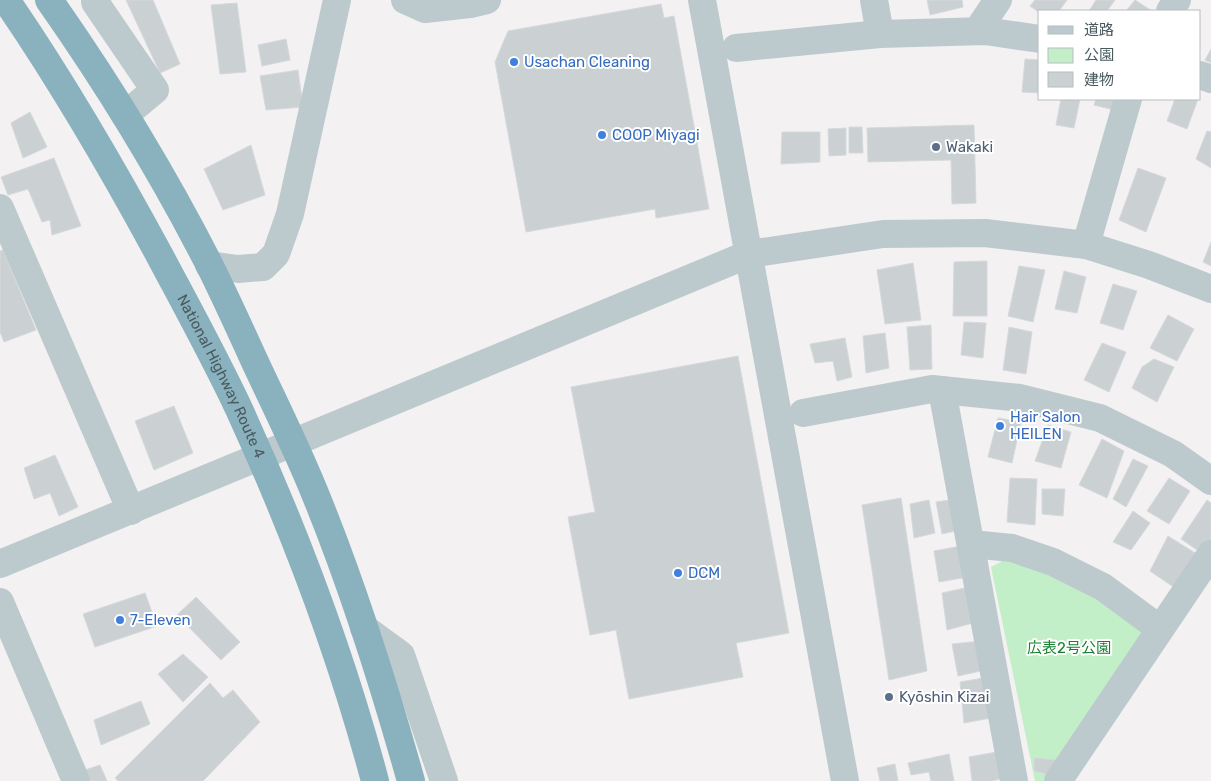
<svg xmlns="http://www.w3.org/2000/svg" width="1211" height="781" font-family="Rubik,'Noto Sans JP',sans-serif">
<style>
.green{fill:#c2efc7}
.building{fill:#cbd0d3;stroke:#d5d9dc}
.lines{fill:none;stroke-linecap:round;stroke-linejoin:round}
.minor{stroke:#bdcacd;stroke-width:28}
.highway{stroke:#8ab2be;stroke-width:28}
.shop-dot{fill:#3f7fe0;stroke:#fff;stroke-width:2}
.service-dot{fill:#5c6f8a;stroke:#fff;stroke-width:2}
.labels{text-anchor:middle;stroke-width:4;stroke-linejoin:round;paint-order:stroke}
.shop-label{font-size:15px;fill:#366cbe;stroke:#fff;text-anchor:start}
.service-label{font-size:15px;fill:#4e5e75;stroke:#fff;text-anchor:start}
.street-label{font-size:15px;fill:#495a5f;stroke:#fff}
.park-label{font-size:15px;fill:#198031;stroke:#fff}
</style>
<rect width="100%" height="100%" fill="#f4f1f2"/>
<path class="green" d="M1012,556L1067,577L1151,635L1052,781H1035L991,567Z"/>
<g class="building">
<path d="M126,0H153L180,64L160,73Z"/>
<path d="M927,0H962L963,7L930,15Z"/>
<path d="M1035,0H1067L1059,11H1040V13L1030,6Z"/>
<path d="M1096,0H1115L1107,11H1089Z"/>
<path d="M1135,0L1152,11H1126Z"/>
<path d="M237,3L246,72L220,74L211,5Z"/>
<path d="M661,4L664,18L674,16L709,209L656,218L655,209L526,232L495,62L508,31Z"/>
<path d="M286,39L290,60L262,66L258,45Z"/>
<path d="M1211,49V63L1205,60Z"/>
<path d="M1025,59L1040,60V93L1022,92Z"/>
<path d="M298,70L303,107L266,110L260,76Z"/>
<path d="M1061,99H1080L1074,128L1056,125Z"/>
<path d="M1096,99H1117L1114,110L1094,105Z"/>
<path d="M1175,99H1198L1187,129L1167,121Z"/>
<path d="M30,112L47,147L23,158L11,123Z"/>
<path d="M974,125L976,203L952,204L951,160L868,162L867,128Z"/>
<path d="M849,127H862L863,153H849Z"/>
<path d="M846,128V155L829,156L828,129Z"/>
<path d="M1207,131L1211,132V168L1196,159Z"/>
<path d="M782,132H820V162L781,164Z"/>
<path d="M251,145L265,195L223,210L204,169Z"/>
<path d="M54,158L81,226L52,235L50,220L42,222L28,189L8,195L1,177Z"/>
<path d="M1138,168L1166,178L1146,232L1119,220Z"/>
<path d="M1211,242V266L1203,262Z"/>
<path d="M3,250L36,330L4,342L0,332V251Z"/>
<path d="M987,261V316H953L954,262Z"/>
<path d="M913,263L921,320L885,324L877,270Z"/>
<path d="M1019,266L1045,270L1033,322L1008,316Z"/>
<path d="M1064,271L1086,277L1077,313L1055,309Z"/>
<path d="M1113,284L1137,291L1123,330L1100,323Z"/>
<path d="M1168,315L1194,329L1177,361L1150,348Z"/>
<path d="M964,322L986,323L983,358L961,355Z"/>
<path d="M931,325L932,369L910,370L907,327Z"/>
<path d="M1009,327L1032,332L1026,374L1003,370Z"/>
<path d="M885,333L889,368L866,373L863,336Z"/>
<path d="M845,338L852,377L837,381L833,361L815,363L810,344Z"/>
<path d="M1102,343L1126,352L1109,392L1084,380Z"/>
<path d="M738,356L789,633L736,643L743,677L629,699L616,630L590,635L568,517L595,512L571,387Z"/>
<path d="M1154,359L1174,367L1157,402L1132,388L1142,367Z"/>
<path d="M174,406L193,453L154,470L135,421Z"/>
<path d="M998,418L1021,422L1012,463L988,457Z"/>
<path d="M1048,425L1071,432L1061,468L1035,461Z"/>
<path d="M1102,439L1124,451L1107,498L1079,485Z"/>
<path d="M55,455L78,507L59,516L50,493L34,499L24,468Z"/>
<path d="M1133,459L1148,466L1126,507L1113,499Z"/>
<path d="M1010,478L1037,479L1035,525L1007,522Z"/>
<path d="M1169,478L1190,491L1169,524L1147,511Z"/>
<path d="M1042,489H1065L1063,516L1042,514Z"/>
<path d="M901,498L927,671L889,680L862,505Z"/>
<path d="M956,499L964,529L942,534L936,502Z"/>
<path d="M929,500L935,533L914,538L910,504Z"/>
<path d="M1207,500L1211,503V541L1203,554L1181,539Z"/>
<path d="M1133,511L1150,523L1131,550L1113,542Z"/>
<path d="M1168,536L1200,556L1178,590L1150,571Z"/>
<path d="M961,546L968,577L939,582L934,551Z"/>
<path d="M969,587L973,623L947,630L942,593Z"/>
<path d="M145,593L157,626L95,647L83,614Z"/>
<path d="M196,597L240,642L221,660L177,615Z"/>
<path d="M981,641L985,670L958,676L952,644Z"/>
<path d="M183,654L208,677L183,702L158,674Z"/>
<path d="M989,677L996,717L964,723L960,682Z"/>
<path d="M210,683L223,698L233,690L260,722L203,781H118L115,778Z"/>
<path d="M141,701L150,724L101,745L94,720Z"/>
<path d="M1002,751L1007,777L992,781H972L969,757Z"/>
<path d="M949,754L954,781H931L929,772L911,775L908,763Z"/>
<path d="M1034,758L1058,760L1054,776L1034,771Z"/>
<path d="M895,764L898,781H880L877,768Z"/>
<path d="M100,765L107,781H89L85,770Z"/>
</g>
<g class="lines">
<g class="minor">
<path d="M97,0L95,2L155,90L125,115"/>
<path d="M405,0L425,9L470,4L487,0"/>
<path d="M702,0L845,781"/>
<path d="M874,0L880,34"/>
<path d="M1170,11L1177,0"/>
<path d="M977,31L998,0"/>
<path d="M736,48L880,34L985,31L1040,39"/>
<path d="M1200,75L1211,79"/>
<path d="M0,208L131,511"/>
<path d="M1086,245L1128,99"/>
<path d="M209,265L238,269L263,267L276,254L290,214L337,0"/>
<path d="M942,390L1014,781"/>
<path d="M803,413L932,389L1020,398L1100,418L1173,454L1211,481"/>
<path d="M971,544L1012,548L1053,562L1103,587L1160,629"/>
<path d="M0,564L749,254L883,234L985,233L1086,245L1149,265L1211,289"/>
<path d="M0,602L76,781"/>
<path d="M364,628L401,655L444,781"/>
<path d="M1058,781L1211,554"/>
</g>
<g class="highway">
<path id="s1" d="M6,0C63,83 113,169 161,258C187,307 215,358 239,409C294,529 341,653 375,781"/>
<path d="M49,0C108,84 162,172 209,264C225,296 240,329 255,362C276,407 298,451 316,496C354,589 384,685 411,781"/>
</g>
</g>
<g class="shop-dot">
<circle cx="514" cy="62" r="5"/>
<circle cx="602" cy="135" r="5"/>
<circle cx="1000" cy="426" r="5"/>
<circle cx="678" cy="573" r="5"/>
<circle cx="120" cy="620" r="5"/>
</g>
<g class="service-dot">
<circle cx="936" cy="147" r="5"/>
<circle cx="889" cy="697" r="5"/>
</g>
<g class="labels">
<g class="shop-label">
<text x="524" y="67">Usachan Cleaning</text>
<text x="612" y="140">COOP Miyagi</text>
<text x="1010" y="422">Hair Salon<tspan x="1010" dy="17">HEILEN</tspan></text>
<text x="688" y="578">DCM</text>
<text x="130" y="625">7-Eleven</text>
</g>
<g class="service-label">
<text x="946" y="152">Wakaki</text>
<text x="899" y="702">Kyōshin Kizai</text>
</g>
<g class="street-label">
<text dy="5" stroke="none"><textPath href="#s1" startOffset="434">National Highway Route 4</textPath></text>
</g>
<g class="park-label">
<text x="1069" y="653">広表2号公園</text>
</g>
</g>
<rect x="1038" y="10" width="162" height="90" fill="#ffffff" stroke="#b6bdbf"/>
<rect x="1048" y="26" width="25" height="8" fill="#bdcacd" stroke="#b6bdbf"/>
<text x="1084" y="35" font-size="15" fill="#495a5f">道路</text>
<rect x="1048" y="48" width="25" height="15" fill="#c2efc7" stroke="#b6bdbf"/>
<text x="1084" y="60" font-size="15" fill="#495a5f">公園</text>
<rect x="1048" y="72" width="25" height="15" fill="#cbd0d3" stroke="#b6bdbf"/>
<text x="1084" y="85" font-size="15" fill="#495a5f">建物</text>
</svg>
